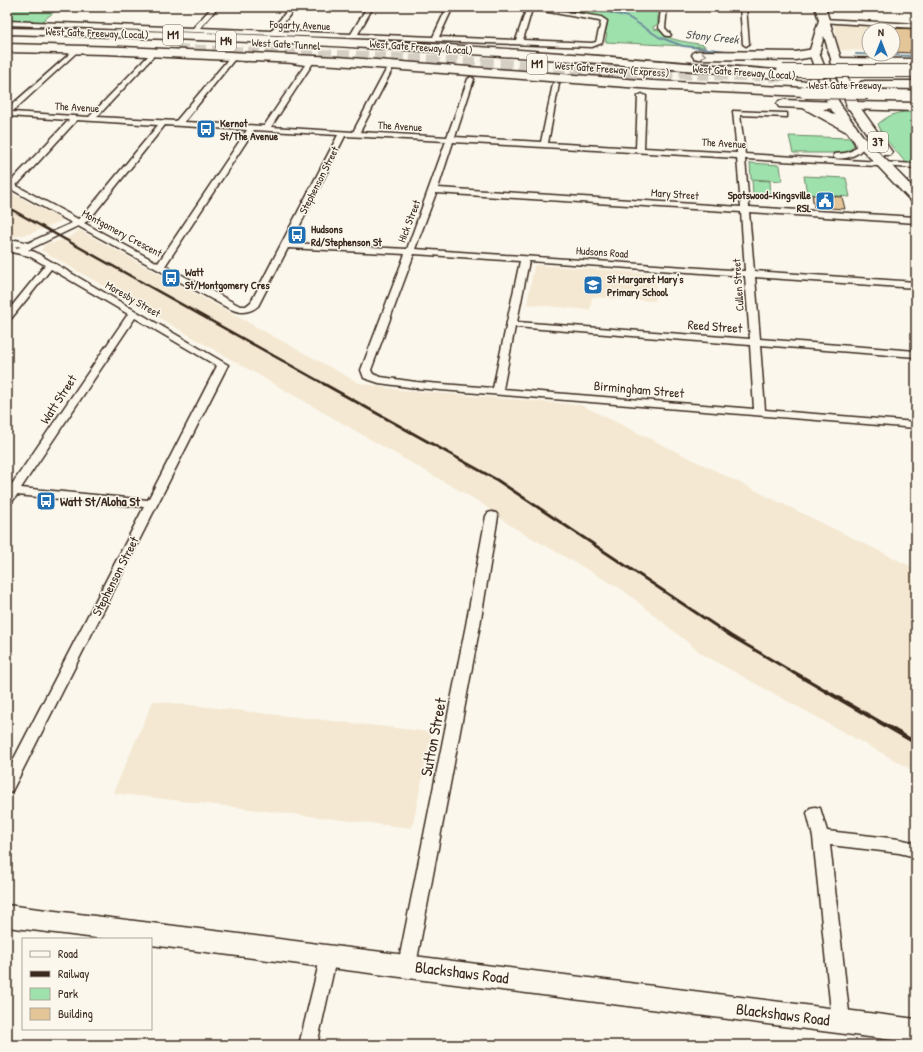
<svg xmlns="http://www.w3.org/2000/svg" width="923" height="1052" font-family="'Patrick Hand',sans-serif">
<style>
.built{fill:#f4e8d2}
.green{fill:#9ee1ac;stroke:#6c8665}
.lines{fill:none;stroke-linecap:round;stroke-linejoin:round}
.stream{stroke:#6f8e9d;stroke-width:2}
.building{fill:#e4c597;stroke:#3b2a1e}
.motorway-tunnel{stroke:#d5cec3;stroke-width:12;stroke-dasharray:12 6;stroke-linecap:butt}
.minor-casing{stroke:#3b2a1e;stroke-width:3}
.secondary-casing{stroke:#3b2a1e;stroke-width:3}
.primary-casing{stroke:#3b2a1e;stroke-width:3}
.motorway-casing{stroke:#3b2a1e;stroke-width:3}
.minor{fill:#fbf7ec;fill-rule:evenodd}
.secondary{fill:#fbf7ec;fill-rule:evenodd}
.primary{fill:#fbf7ec;fill-rule:evenodd}
.motorway{fill:#fbf7ec;fill-rule:evenodd}
.rail-far2{stroke:#3b2a1e;stroke-width:2.5}
.rail-far1{stroke:#3b2a1e;stroke-width:3}
.rail{stroke:#3b2a1e;stroke-width:4}
.motorway-bridge-casing{stroke:#3b2a1e;stroke-width:14;stroke-linecap:butt}
.motorway-bridge{stroke:#fbf7ec;stroke-width:12}
.oneway{stroke:#9b9085}
.labels{text-anchor:middle;stroke-width:3;stroke-linejoin:round;paint-order:stroke}
.far-street-label{font-size:11px;fill:#3b2a1e;stroke:#fbf7ec}
.far-poi-label{font-size:11px;font-weight:bold;fill:#3b2a1e;stroke:#fbf7ec;text-anchor:start}
.shield{fill:#fbf7ec;stroke:#75685c;stroke-width:1}
.shield-label{font-size:12px;font-weight:bold;fill:#3b2a1e}
.far-water-label{font-size:12px;font-style:italic;fill:#505453;stroke:#fbf7ec}
.street-label{font-size:13px;fill:#3b2a1e;stroke:#fbf7ec}
.poi-label{font-size:13px;font-weight:bold;fill:#3b2a1e;stroke:#fbf7ec;text-anchor:start}
.near-street-label{font-size:16px;fill:#3b2a1e;stroke:#fbf7ec}
</style>
<rect width="100%" height="100%" fill="#fbf7ec"/>
<filter id="ink" filterUnits="userSpaceOnUse"><feTurbulence type="fractalNoise" baseFrequency=".025" numOctaves="2"/><feDisplacementMap in="SourceGraphic" scale="8" xChannelSelector="R" yChannelSelector="G"/><feConvolveMatrix kernelMatrix="1 2 1 2 8 2 1 2 1" color-interpolation-filters="sRGB"/></filter>
<g filter="url(#ink)">
<g class="built">
<path d="M834,24L902,27L911,53L893,52V30H869V51L842,50L839,48Z"/>
<path d="M7,191L63,220L32,233L12,237L7,233Z"/>
<path d="M79,230L359,383L401,390L581,405L916,569V772L702,654L623,590L511,526L481,503L41,250L47,243H54L73,235Z"/>
<path d="M537,265L657,274L655,301L592,297L590,310L527,304L534,266Z"/>
<path d="M153,701L432,732L412,828L113,793Z"/>
</g>
<g class="green">
<path d="M7,7H60L39,24H7Z"/>
<path d="M543,7H639L658,11V24L653,27L654,29C662,30 665,36 673,39C683,42 694,43 704,45L705,47L605,42L607,34H605L608,22L602,17Z"/>
<path d="M916,111V164L906,163L883,136L878,124C891,113 899,112 916,111Z"/>
<path d="M789,136L850,138L854,145L851,149L844,153H793Z"/>
<path d="M750,163L780,165L782,181L751,179Z"/>
<path d="M804,176L846,178L850,197L807,194Z"/>
<path d="M752,180L770,181L771,196L753,195Z"/>
</g>
<g class="lines">
<g class="stream">
<path d="M589,7L628,17L659,37L683,46L726,51L785,52"/>
<path d="M856,54L916,56"/>
</g>
</g>
<g class="building">
<path d="M893,28L916,29V50H910L911,53L893,52Z"/>
<path d="M812,195L842,197L845,209L814,207Z"/>
</g>
<g class="lines">
<path class="motorway-tunnel" d="M176,50L368,57L636,72L781,76"/>
<g class="minor-casing">
<g id="minor">
<path d="M212,7H218L200,28L271,31L290,7H296L277,31L351,34L367,7H373L358,34L433,37L447,7H453L439,37L516,40L527,7H541L601,17L607,21L602,43L592,47L7,25V21L193,28ZM532,9L599,21L601,22L596,42L592,43L523,40Z"/>
<path d="M661,7H667L665,28L671,35L670,36H666L659,28Z"/>
<path d="M740,7H746L749,44L746,46L743,44Z"/>
<path d="M823,19L916,24V28L821,22L820,21Z"/>
<path d="M73,51L76,53L75,54L12,112L89,117L149,55H153V57L97,117L176,121L230,57C235,56 245,56 249,59L246,61L234,60L184,122L264,126L305,65L292,63L291,62C296,59 308,60 313,63L271,127L353,132L386,70L389,68L392,70L360,132L447,137L468,79L471,77L474,79L455,137L541,142L553,84L556,82L559,84L548,143L636,148L638,96L642,94L646,96L644,148L737,153L733,111L784,113H787V117L740,115L745,154L916,164V168L745,159L749,207L916,217V223L749,212L754,271L916,282V288L755,277L760,339L916,351V357L760,345L765,410L916,422V428L416,388L379,383L364,378L361,370L405,254L288,248L258,306C249,314 238,313 228,308L78,226L28,250L35,252L228,365L12,791L7,793V772L144,507L17,495L11,503L7,504V486L10,487L128,314L51,269L10,320L7,321V312L45,265L29,256L7,251L8,245L16,240L28,243L72,223L7,187V182L13,179L69,120L7,116V109ZM77,120L158,125L83,216L78,219L15,185L19,183ZM165,125L247,130L158,263L84,223L89,220ZM254,130L338,135L251,302L246,306H240L165,266ZM345,136L446,141L407,249L291,243ZM453,142L737,158L741,207L438,188ZM436,193L741,212L745,271L415,249ZM17,246L21,247L15,248ZM414,254L520,261L493,388L416,382L381,377L373,374L371,370ZM529,261L745,276L750,339L517,322ZM135,318L217,366L148,500L21,488ZM515,327L750,345L754,409L503,389Z"/>
<path d="M855,136H861L864,147C857,156 846,160 834,158V154C843,153 850,154 856,147L854,138Z"/>
<path d="M492,512L496,513L498,516L480,625L416,965L413,971L407,973L401,971L398,965L466,625L486,516L488,513Z"/>
<path d="M815,807L820,808L827,831L899,839L916,843V857L899,853L830,845L850,1021L847,1027L841,1030L835,1027L832,1021L813,837L807,813L810,808Z"/>
<path d="M329,947L335,949L337,955L317,1045H299L321,955L323,949Z"/>
</g>
</g>
<g class="secondary-casing">
<path id="secondary" d="M7,905L916,1019V1043L151,945V939H104L7,927Z"/>
</g>
<g class="primary-casing">
<path id="primary" d="M815,7H825L845,72L859,106L892,152L890,155H882L847,106L835,72L824,36L819,53L840,105L862,135L916,191V202L911,201L854,141L828,105L809,53L819,20Z"/>
</g>
<g class="motorway-casing">
<g id="motorway">
<path d="M7,28C127,30 247,34 367,40C513,48 658,61 803,72L807,73L809,76L807,79L803,80C658,68 513,55 367,48C247,41 127,37 7,34Z"/>
<path d="M7,44L123,47L337,57L653,81L805,88L810,89L811,92L810,95L805,96L653,89L337,65L106,54L7,52Z"/>
<path d="M814,49L818,50L820,53L818,56L795,60L698,59L694,58L692,55L694,52L698,51L795,52Z"/>
<path d="M836,58L916,59V67L832,65L830,62L832,59Z"/>
<path d="M865,81H916V89L861,88L859,85L861,82Z"/>
<path d="M784,100L839,102L841,105L839,108L823,109L855,125L857,128L855,131H845L803,108L779,107L777,104L779,101Z"/>
<path d="M853,102L916,103V111L848,109L846,106L848,103Z"/>
</g>
</g>
<use href="#minor" class="minor"/>
<use href="#secondary" class="secondary"/>
<use href="#primary" class="primary"/>
<use href="#motorway" class="motorway"/>
<path class="rail-far2" d="M7,207L326,385"/>
<path class="rail-far1" d="M324,384L497,480L731,636L794,673"/>
<path class="rail" d="M793,672L916,743"/>
<g class="motorway-bridge-casing">
<g id="motorway-bridge">
<path d="M783,71H916"/>
<path d="M805,92L868,93"/>
</g>
</g>
<use href="#motorway-bridge" class="motorway-bridge"/>
</g>
<defs><path id="oneway-chevron" d="M-2-3.5L2.5 0L-2 3.5" fill="none" stroke-width="1.6" stroke-linecap="round" stroke-linejoin="round"/></defs>
<use class="oneway" href="#oneway-chevron" transform="translate(703 55) rotate(1)"/>
</g>
<defs>
<g id="bus-square" transform="scale(1)"><rect x="-9" y="-9" width="18" height="18" rx="4" fill="#1f6fb2" stroke="#fbf7ec"/><path d="M-5-6H5V4H4V6H2V4H-2V6H-4V4H-5ZM-3.5-4V0h7V-4ZM-3.5 1.2v1.5H-2V1.2ZM2 1.2v1.5H3.5V1.2Z" fill="#fff"/></g>
<g id="civic-square" transform="scale(1)"><rect x="-9" y="-9" width="18" height="18" rx="4" fill="#1f6fb2" stroke="#fbf7ec"/><path d="M-.6-6.5H3V-4.5H.6V-3L4-1V1h2V6H-6V1h2V-1L-.6-3ZM-1.2 2.5V6h2.4V2.5Z" fill="#fff"/></g>
<g id="school-square" transform="scale(1)"><rect x="-9" y="-9" width="18" height="18" rx="4" fill="#1f6fb2" stroke="#fbf7ec"/><path d="M0-5L7-2L0 1L-7-2ZM-4 1L0 2.5L4 1V4Q0 6-4 4Z" fill="#fff"/></g>
</defs>
<g fill-rule="evenodd">
<use href="#bus-square" x="206" y="129"/>
<use href="#civic-square" x="825" y="201"/>
<use href="#bus-square" x="297" y="235"/>
<use href="#bus-square" x="171" y="278"/>
<use href="#school-square" x="593" y="285"/>
<use href="#bus-square" x="46" y="501"/>
</g>
<g class="labels">
<g class="far-street-label">
<text transform="translate(300 25) rotate(2)" y="4">Fogarty Avenue</text>
<text transform="translate(97 33) rotate(2)" y="4">West Gate Freeway (Local)</text>
<text transform="translate(286 44) rotate(3)" y="4">West Gate Tunnel</text>
<text transform="translate(421 47) rotate(4)" y="4">West Gate Freeway (Local)</text>
<text transform="translate(612 69) rotate(4)" y="4">West Gate Freeway (Express)</text>
<text transform="translate(744 72) rotate(4)" y="4">West Gate Freeway (Local)</text>
<text x="845" y="89">West Gate Freeway</text>
<text transform="translate(77 107) rotate(3)" y="4">The Avenue</text>
<text transform="translate(400 126) rotate(3)" y="4">The Avenue</text>
<text transform="translate(724 143) rotate(3)" y="4">The Avenue</text>
<text transform="translate(319 180) rotate(-63)" y="4">Stephenson Street</text>
<text transform="translate(675 194) rotate(4)" y="4">Mary Street</text>
<text transform="translate(409 221) rotate(-69)" y="4">Hick Street</text>
<text transform="translate(122 233) rotate(28)" y="4">Montgomery Crescent</text>
<text transform="translate(602 252) rotate(4)" y="4">Hudsons Road</text>
<text transform="translate(738 285) rotate(-94)" y="4">Cullen Street</text>
<text transform="translate(133 299) rotate(30)" y="4">Moresby Street</text>
</g>
<g class="far-poi-label">
<text x="220" y="127">Kernot<tspan x="220" dy="13">St/The Avenue</tspan></text>
<text x="811" y="199" text-anchor="end">Spotswood-Kingsville<tspan x="811" dy="13">RSL</tspan></text>
<text x="311" y="233">Hudsons<tspan x="311" dy="13">Rd/Stephenson St</tspan></text>
<text x="185" y="276">Watt<tspan x="185" dy="13">St/Montgomery Cres</tspan></text>
<text x="607" y="283">St Margaret Mary's<tspan x="607" dy="13">Primary School</tspan></text>
</g>
<g class="shield">
<rect x="163" y="25" width="20" height="20" rx="3"/>
<rect x="216" y="31" width="20" height="20" rx="3"/>
<rect x="527" y="54" width="20" height="20" rx="3"/>
<rect x="868" y="132" width="20" height="20" rx="3"/>
</g>
<g class="shield-label">
<text x="173" y="39">M1</text>
<text x="226" y="45">M4</text>
<text x="537" y="68">M1</text>
<text x="878" y="146">37</text>
</g>
<g class="far-water-label">
<text transform="translate(712 37) rotate(6)" y="4">Stony Creek</text>
</g>
<g class="street-label">
<text transform="translate(715 326) rotate(4)" y="5">Reed Street</text>
<text transform="translate(639 389) rotate(5)" y="5">Birmingham Street</text>
<text transform="translate(58 399) rotate(-57)" y="5">Watt Street</text>
<text transform="translate(115 576) rotate(-63)" y="5">Stephenson Street</text>
</g>
<g class="poi-label">
<text x="60" y="506">Watt St/Aloha St</text>
</g>
<g class="near-street-label">
<text transform="translate(433 737) rotate(-79)" y="6">Sutton Street</text>
<text transform="translate(462 972) rotate(7)" y="6">Blackshaws Road</text>
<text transform="translate(783 1014) rotate(7)" y="6">Blackshaws Road</text>
</g>
</g>
<rect width="923" height="1052" fill="none" stroke="#fbf7ec" stroke-width="24"/>
<rect x="12" y="12" width="899" height="1028" fill="none" stroke="#3b2a1e" stroke-width="1.5" filter="url(#ink)"/>
<rect x="22" y="938" width="130" height="92" fill="#fbf7ec" stroke="#aea59a"/>
<rect x="30" y="951" width="20" height="6" fill="#fbf7ec" stroke="#aea59a"/>
<text x="58" y="958" font-size="12" fill="#3b2a1e">Road</text>
<rect x="30" y="971" width="20" height="6" fill="#3b2a1e" stroke="#aea59a"/>
<text x="58" y="978" font-size="12" fill="#3b2a1e">Railway</text>
<rect x="30" y="988" width="20" height="12" fill="#9ee1ac" stroke="#aea59a"/>
<text x="58" y="998" font-size="12" fill="#3b2a1e">Park</text>
<rect x="30" y="1008" width="20" height="12" fill="#e4c597" stroke="#aea59a"/>
<text x="58" y="1018" font-size="12" fill="#3b2a1e">Building</text>
<g transform="translate(881 42)"><circle r="19" fill="#fbf7ec" stroke="#aea59a"/>
<path d="M0-3L7 15L0 10L-7 15Z" fill="#1f6fb2"/>
<text y="-6" font-size="11" font-weight="bold" text-anchor="middle" fill="#3b2a1e">N</text>
</g>
</svg>
